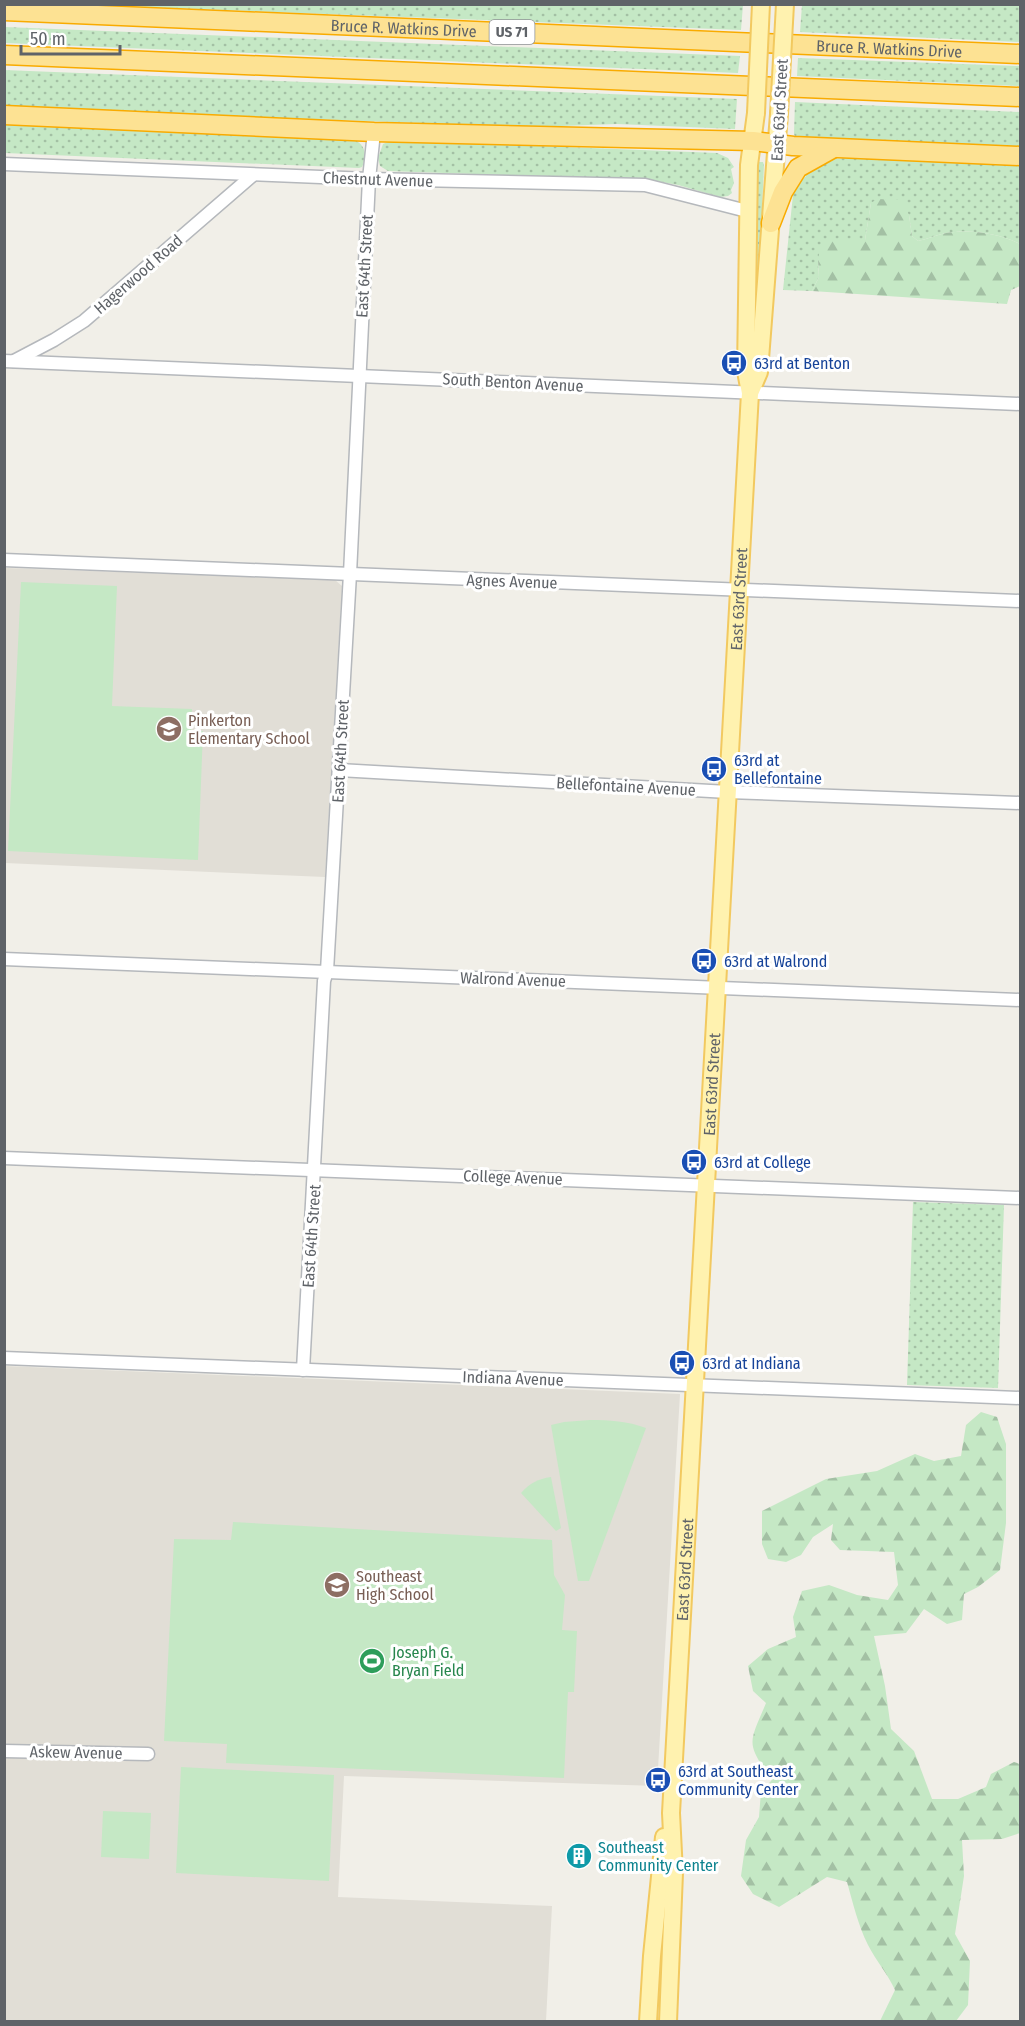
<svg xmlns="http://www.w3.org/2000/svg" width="1025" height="2026" font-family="'Fira Sans Condensed',sans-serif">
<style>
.education{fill:#e1ded6}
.grass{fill:url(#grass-dots)}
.forest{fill:url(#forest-firs)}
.park{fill:#c5e8c5}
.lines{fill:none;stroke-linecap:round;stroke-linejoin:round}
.minor-casing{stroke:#b5b8bc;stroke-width:15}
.major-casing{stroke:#f2c960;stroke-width:20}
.highway-casing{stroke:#f9ab00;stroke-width:21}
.minor{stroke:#fff;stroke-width:12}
.major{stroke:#fff2af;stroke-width:16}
.highway{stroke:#fde293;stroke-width:18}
.major-bridge-casing{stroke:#f2c960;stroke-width:20;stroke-linecap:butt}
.major-bridge{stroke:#fff2af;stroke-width:16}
.labels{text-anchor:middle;stroke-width:6;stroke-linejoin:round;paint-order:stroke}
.shield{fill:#fff;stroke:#8f9295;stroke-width:1.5}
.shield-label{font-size:15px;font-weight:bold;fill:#5f6368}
.street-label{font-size:16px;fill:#5f6368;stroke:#fff}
.transit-label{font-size:16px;fill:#164399;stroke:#fff;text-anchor:start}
.education-label{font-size:16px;fill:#785e54;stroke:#fff;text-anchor:start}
.leisure-label{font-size:16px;fill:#27864d;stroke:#fff;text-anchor:start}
.culture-label{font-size:16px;fill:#0d838f;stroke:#fff;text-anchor:start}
</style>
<defs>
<pattern id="grass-dots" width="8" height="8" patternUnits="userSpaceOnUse" patternTransform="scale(1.5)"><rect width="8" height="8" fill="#c5e8c5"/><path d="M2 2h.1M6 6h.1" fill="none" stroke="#a3c0a4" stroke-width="1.8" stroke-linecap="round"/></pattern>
<pattern id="forest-firs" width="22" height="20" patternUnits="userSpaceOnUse" patternTransform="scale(1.5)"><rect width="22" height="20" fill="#c5e8c5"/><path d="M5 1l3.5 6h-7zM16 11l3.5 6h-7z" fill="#a3c0a4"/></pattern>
</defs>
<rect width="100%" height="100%" fill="#f1efe8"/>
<g class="education">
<path d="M6,568L335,580L342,586L325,877L5,863L4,595Z"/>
<path d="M5,1366L680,1394L657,1786L344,1776L338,1897L552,1906L546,2021L5,2022Z"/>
</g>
<g class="grass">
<path d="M92,5L743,4V5L741,30Z"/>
<path d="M802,5H1020V42L800,32Z"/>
<path d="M5,27L740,56L738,73L5,43Z"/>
<path d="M798,58L1020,66V86L797,76Z"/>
<path d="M4,70L737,99L735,129L617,124L533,127L5,108Z"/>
<path d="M795,102L1020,112V147L795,138L794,133Z"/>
<path d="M5,125L349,138C363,141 369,153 362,167L359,168L5,153Z"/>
<path d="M392,140L717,153L728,158L734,167L731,169L734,183L731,190L732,193L728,196L720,197L678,185L651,180L388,171L380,166L378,158L383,144Z"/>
<path d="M849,158L1020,165V244C998,233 970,229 946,233C937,235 927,239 918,241L912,236L909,215L871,203L865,240L818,260L819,277L812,291L783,290L793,195L797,186L806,176L804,173L829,159Z"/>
<path d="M758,162H763L764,165L762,210L763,244L756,302L755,303L756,164Z"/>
<path d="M913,1202L1004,1205L998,1388L907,1385Z"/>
</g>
<g class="forest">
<path d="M877,199L902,200L909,215L912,236L918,241C927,239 937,235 946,233C970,229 998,233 1020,244V286L1011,290L1007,304L812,291L819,277L818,260L820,248L829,241L865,240L871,203Z"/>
<path d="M981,1412L997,1417L1006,1444V1523L1000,1570L978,1587L964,1594L962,1620L947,1624L924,1609L906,1633L874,1636L885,1686L891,1729L914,1751L932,1799H958L986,1787L991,1774L1014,1762L1020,1764V1833L1002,1839L962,1840L964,1876L955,1934L970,1961L968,2005L956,2021H880L895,1990C888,1974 876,1961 868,1945C858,1925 853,1903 847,1882L827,1877L779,1907L753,1894L741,1876L746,1840L759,1817L761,1791L772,1780C745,1742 749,1744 766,1703L753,1691L748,1666L768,1649L796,1637L793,1617L802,1591L829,1585L857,1595L888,1600L898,1585L894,1552L840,1550L831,1540L833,1524L813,1537L801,1555L786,1562L768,1559L762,1544V1511L826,1479L877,1471L915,1454L934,1461L961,1456L966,1425Z"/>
</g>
<g class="park">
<path d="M21,582L117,586L112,706L192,709L191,731H203L198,860L8,851Z"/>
<path d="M590,1420C610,1420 627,1421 646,1428L589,1581H578L551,1425L564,1422Z"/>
<path d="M551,1477L561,1528L556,1531L521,1493C530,1483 538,1479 551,1477Z"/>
<path d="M233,1522L552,1540L554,1575L565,1595L562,1630L577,1631L574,1692H568L564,1778L226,1763L227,1744L164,1741L174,1539L231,1540Z"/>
<path d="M181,1767L334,1775L329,1881L176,1873Z"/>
<path d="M103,1811L151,1813L149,1859L101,1857Z"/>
</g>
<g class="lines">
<g class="minor-casing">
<g id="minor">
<path d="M4,164L369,179L645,185L747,211"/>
<path d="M4,361L1020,404"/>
<path d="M14,361L54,340L84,321L253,175"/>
<path d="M4,560L1020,601"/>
<path d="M339,770L728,792L1020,803"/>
<path d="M4,959L1020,1000"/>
<path d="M4,1158L1020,1198"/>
<path d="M4,1358L1020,1398"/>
<path d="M303,1370L324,981L327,971L350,574L369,179L374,132"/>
<path d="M4,1751L148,1754"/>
</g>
</g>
<g class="major-casing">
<g id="major">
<path d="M750,393L759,372L779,114"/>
<path d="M648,2022L652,1956L664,1837"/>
<path id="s1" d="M668,2022L674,1873L671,1813L750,393L746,371L749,165L756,113"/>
</g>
</g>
<g class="highway-casing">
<g id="highway">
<path id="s2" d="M4,11L1020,54"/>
<path d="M4,55L1020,97"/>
<path d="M4,115L374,132L753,141L793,146L1020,156"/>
<path d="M771,223L783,192L798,168L832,149"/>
</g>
</g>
<use href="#minor" class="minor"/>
<use href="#major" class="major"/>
<use href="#highway" class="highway"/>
<g class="major-bridge-casing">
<g id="major-bridge">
<path d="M756,113L761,4"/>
<path d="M779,114L785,4"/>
</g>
</g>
<use href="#major-bridge" class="major-bridge"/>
</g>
<defs>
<g id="bus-disc" transform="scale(1.35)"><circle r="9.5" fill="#1a4fb4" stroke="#fff"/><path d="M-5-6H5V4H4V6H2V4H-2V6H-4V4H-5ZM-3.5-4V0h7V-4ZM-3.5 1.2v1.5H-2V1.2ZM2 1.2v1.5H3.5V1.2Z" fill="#fff"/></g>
<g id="school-disc" transform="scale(1.35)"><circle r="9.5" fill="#8d6e63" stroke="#fff"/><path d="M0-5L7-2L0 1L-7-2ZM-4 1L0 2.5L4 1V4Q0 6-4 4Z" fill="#fff"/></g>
<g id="stadium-disc" transform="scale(1.35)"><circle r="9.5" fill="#2e9e5b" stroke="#fff"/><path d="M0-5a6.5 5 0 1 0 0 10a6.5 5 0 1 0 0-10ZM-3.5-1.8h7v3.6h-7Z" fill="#fff"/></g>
<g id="building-disc" transform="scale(1.35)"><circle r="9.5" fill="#0f9aa8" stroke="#fff"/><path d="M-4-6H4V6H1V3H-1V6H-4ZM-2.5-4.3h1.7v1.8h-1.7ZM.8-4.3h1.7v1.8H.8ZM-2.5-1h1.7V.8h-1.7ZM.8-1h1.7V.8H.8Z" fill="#fff"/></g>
</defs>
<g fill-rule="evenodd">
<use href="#bus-disc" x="734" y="363"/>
<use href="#school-disc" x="169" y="729"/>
<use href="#bus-disc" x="714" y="769"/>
<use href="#bus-disc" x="704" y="961"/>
<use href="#bus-disc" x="694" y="1162"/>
<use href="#bus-disc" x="682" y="1363"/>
<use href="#school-disc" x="337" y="1585"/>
<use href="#stadium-disc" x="372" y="1661"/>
<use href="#bus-disc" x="658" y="1780"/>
<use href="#building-disc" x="579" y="1856"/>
</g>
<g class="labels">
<rect class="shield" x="489.5" y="20" width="45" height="24" rx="4.5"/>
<g class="shield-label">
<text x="512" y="37">US 71</text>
</g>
<g class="street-label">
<text dy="6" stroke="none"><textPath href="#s2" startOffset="400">Bruce R. Watkins Drive</textPath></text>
<text dy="6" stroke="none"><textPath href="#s2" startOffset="886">Bruce R. Watkins Drive</textPath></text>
<text transform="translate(779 110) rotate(-87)" y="6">East 63rd Street</text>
<text transform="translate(378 179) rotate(2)" y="6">Chestnut Avenue</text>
<text transform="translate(364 266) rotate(-87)" y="6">East 64th Street</text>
<text transform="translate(138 274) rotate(-41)" y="6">Hagerwood Road</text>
<text transform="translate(513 382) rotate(3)" y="6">South Benton Avenue</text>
<text transform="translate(512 581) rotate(2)" y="6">Agnes Avenue</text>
<text dy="6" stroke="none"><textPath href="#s1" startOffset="1425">East 63rd Street</textPath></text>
<text transform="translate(340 751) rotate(-87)" y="6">East 64th Street</text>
<text transform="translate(626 786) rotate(3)" y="6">Bellefontaine Avenue</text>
<text transform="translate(513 979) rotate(2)" y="6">Walrond Avenue</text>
<text dy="6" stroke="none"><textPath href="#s1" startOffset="939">East 63rd Street</textPath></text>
<text transform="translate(513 1177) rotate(2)" y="6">College Avenue</text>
<text transform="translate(311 1236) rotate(-86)" y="6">East 64th Street</text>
<text transform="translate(513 1378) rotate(2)" y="6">Indiana Avenue</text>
<text dy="6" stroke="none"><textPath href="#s1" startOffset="453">East 63rd Street</textPath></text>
<text transform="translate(76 1752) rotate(1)" y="6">Askew Avenue</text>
</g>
<g class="transit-label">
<text x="754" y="369">63rd at Benton</text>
<text x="734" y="766">63rd at<tspan x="734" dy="18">Bellefontaine</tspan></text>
<text x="724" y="967">63rd at Walrond</text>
<text x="714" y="1168">63rd at College</text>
<text x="702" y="1369">63rd at Indiana</text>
<text x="678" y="1777">63rd at Southeast<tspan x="678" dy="18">Community Center</tspan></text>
</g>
<g class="education-label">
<text x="188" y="726">Pinkerton<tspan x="188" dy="18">Elementary School</tspan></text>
<text x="356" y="1582">Southeast<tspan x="356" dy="18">High School</tspan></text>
</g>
<g class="leisure-label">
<text x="392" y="1658">Joseph G.<tspan x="392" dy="18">Bryan Field</tspan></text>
</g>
<g class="culture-label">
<text x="598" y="1853">Southeast<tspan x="598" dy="18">Community Center</tspan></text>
</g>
</g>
<rect width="1025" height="2026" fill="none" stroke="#5f6368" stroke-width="12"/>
<path d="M21 45v9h99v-9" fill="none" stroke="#5f6368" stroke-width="3"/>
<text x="30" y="45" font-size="18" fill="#5f6368" stroke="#ffffff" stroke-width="4.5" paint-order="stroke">50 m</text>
</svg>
